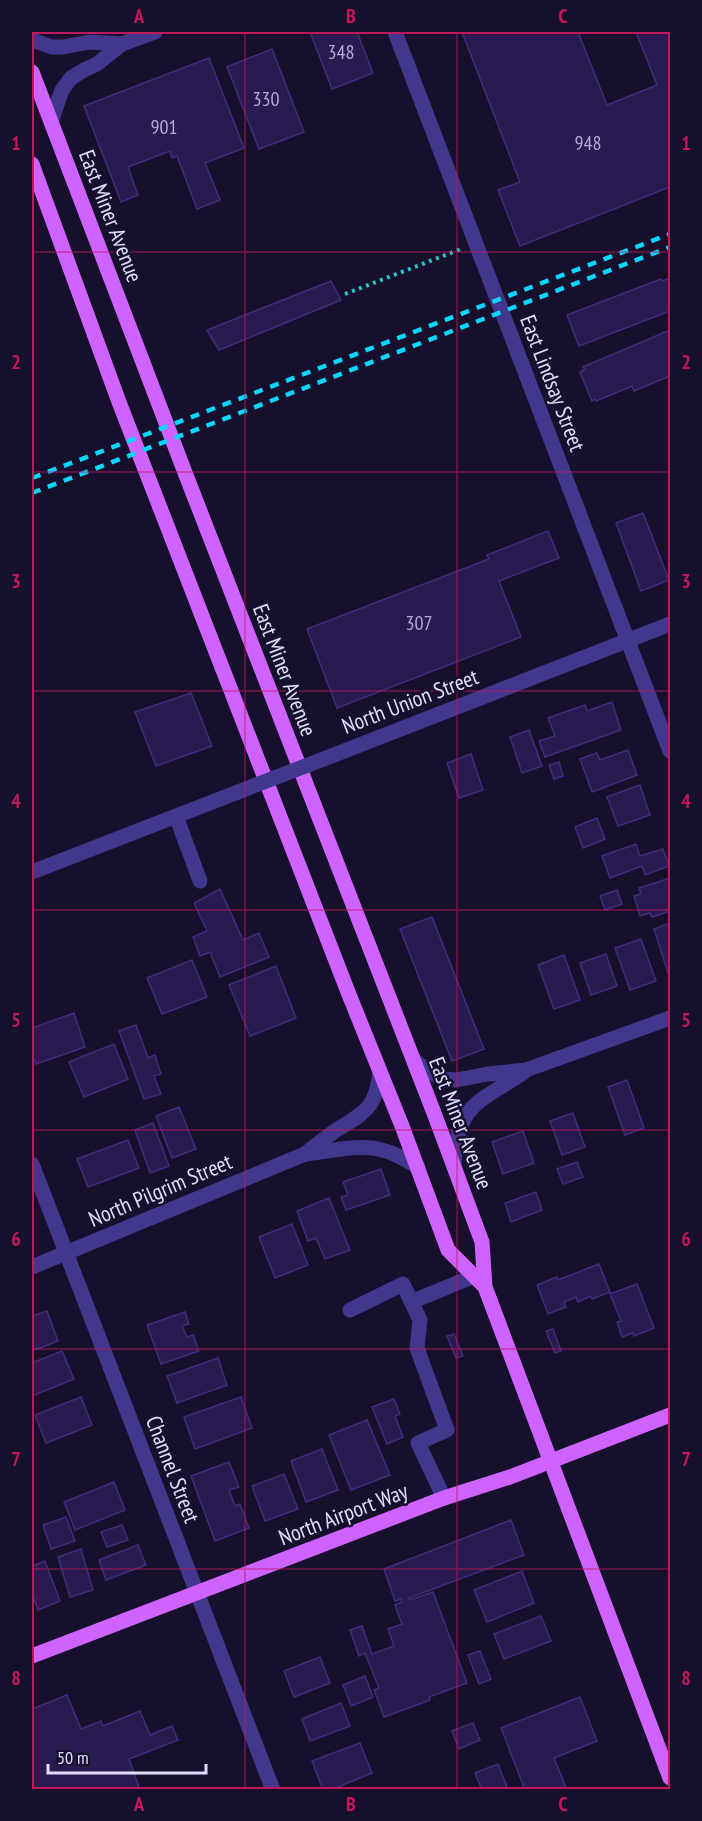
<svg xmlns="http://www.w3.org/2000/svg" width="702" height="1821" font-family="'PT Sans Narrow',sans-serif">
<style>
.building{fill:#291b4f;stroke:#412c7c;stroke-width:1.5}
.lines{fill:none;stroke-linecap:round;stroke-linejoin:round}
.path{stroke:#2ac4c5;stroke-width:4;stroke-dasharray:3 4.5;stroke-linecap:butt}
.minor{stroke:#41388e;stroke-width:15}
.major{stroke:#cf63ff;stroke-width:15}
.rail{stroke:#08d6ff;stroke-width:4.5;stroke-dasharray:9 8;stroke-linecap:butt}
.minor-bridge{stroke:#41388e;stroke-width:15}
.grid{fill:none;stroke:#c2185b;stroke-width:1.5;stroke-opacity:0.55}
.labels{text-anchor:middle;stroke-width:5;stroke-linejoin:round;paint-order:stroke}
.number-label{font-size:20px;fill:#b4acd3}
.street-label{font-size:22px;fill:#e2dcff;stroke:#17102d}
.neatline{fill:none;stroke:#c2185b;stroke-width:2}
.grid-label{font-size:20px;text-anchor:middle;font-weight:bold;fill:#c2185b}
</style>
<rect width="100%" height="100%" fill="#17102d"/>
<g class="building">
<path d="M310,32H357L373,73L332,89Z"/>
<path d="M462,32H578L607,105L657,85L636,32H670V187L520,246L498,190L520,182Z"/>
<path d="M272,49L304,132L259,149L227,67Z"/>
<path d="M209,58L244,148L205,163L220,200L197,209L177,156L172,158L170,151L128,167L138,195L121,202L84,106Z"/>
<path d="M670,278V311L579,346L567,315L661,279L662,281Z"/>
<path d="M331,281L341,300L219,350L207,330Z"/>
<path d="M670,330V376L634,391L632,386L596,401L595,399L592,401L580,372L585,369L583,367Z"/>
<path d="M643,513L669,580L641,591L616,523Z"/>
<path d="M548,531L559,558L499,581L521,637L337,708L307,629L489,559L487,555Z"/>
<path d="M191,693L212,746L156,766L135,712Z"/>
<path d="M612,702L621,730L545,757L539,741L555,736L548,718L585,705L587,711Z"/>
<path d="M529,730L542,766L522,773L510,737Z"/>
<path d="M628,750L637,775L592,792L580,759L597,753L600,760Z"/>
<path d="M471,754L483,790L459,798L447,763Z"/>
<path d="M559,762L563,776L554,779L549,765Z"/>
<path d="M640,785L650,815L618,826L607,797Z"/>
<path d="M597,818L605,839L583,848L575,827Z"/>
<path d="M636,844L640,856L663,849L669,866L645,875L642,866L610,878L602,856Z"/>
<path d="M670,878V911L652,917L650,913L640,916L634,896L641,894L639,888Z"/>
<path d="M220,889L243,940L259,933L269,957L220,977L210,952L200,956L193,937L207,931L194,903Z"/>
<path d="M617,890L622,904L605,910L600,896Z"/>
<path d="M432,917L484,1049L452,1061L400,929Z"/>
<path d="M670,923V972L668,973L654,929Z"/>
<path d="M641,939L656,981L630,990L615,948Z"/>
<path d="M606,954L617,986L591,995L580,963Z"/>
<path d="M564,955L580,1000L554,1009L538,965Z"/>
<path d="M192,960L207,997L162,1014L147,978Z"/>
<path d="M276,966L296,1018L250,1036L229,985Z"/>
<path d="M74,1013L85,1047L36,1064L32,1053V1028Z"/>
<path d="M136,1025L148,1058L155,1055L161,1074L154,1076L161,1094L144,1099L119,1031Z"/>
<path d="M114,1044L128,1079L84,1097L69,1062Z"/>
<path d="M627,1080L644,1128L625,1135L608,1087Z"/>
<path d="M179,1107L196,1149L172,1158L156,1116Z"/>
<path d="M573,1113L585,1147L562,1155L550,1121Z"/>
<path d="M153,1123L169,1166L150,1173L135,1130Z"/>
<path d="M523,1131L534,1163L503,1174L492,1142Z"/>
<path d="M128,1140L139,1168L88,1187L77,1159Z"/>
<path d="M577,1162L583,1177L563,1184L557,1169Z"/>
<path d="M381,1169L390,1195L346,1210L341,1197L348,1195L343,1182Z"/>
<path d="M536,1192L542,1210L511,1222L505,1203Z"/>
<path d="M329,1198L350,1250L325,1259L316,1238L308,1241L297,1211Z"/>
<path d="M292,1224L308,1265L275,1278L259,1237Z"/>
<path d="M599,1264L610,1292L592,1299L591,1296L578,1302L576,1297L564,1302L566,1307L548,1314L537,1285L557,1277L558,1280Z"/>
<path d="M637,1284L654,1328L634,1336L633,1333L622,1337L617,1322L621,1321L610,1294Z"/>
<path d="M47,1311L58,1341L32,1351V1316Z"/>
<path d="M185,1312L189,1324L182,1326L187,1337L193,1335L199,1351L161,1364L147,1325Z"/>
<path d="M553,1329L561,1351L555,1353L546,1331Z"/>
<path d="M454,1334L463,1356L456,1358L447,1336Z"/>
<path d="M62,1351L74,1379L32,1396V1363Z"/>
<path d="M218,1358L227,1385L177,1403L167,1376Z"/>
<path d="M81,1397L92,1425L46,1443L35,1415Z"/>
<path d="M241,1397L252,1428L195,1449L184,1417Z"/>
<path d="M394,1399L400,1414L395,1416L403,1437L387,1444L372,1407Z"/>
<path d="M367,1420L390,1475L351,1490L329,1435Z"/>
<path d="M322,1449L338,1490L306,1502L291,1461Z"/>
<path d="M229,1462L239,1487L229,1490L235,1506L240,1504L249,1528L215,1541L191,1476Z"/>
<path d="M284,1474L298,1509L265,1521L252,1486Z"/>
<path d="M114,1482L125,1510L75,1530L64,1502Z"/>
<path d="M66,1517L75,1541L51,1549L43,1525Z"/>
<path d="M511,1520L524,1555L409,1598L410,1600L433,1592L467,1683L429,1697L430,1700L384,1717L374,1690L379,1688L365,1653L359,1656L350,1630L362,1626L372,1654L394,1646L388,1629L402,1624L395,1605L402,1602L401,1599L395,1601L384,1569Z"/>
<path d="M122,1525L128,1540L107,1547L101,1532Z"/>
<path d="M138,1545L146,1565L106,1580L99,1560Z"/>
<path d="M81,1549L93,1590L70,1597L58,1557Z"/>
<path d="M45,1561L60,1601L38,1610L32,1593V1566Z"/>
<path d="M522,1571L534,1603L487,1622L474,1590Z"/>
<path d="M541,1616L551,1641L504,1659L494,1634Z"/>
<path d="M480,1651L491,1679L479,1684L468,1655Z"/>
<path d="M320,1657L330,1683L294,1697L284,1671Z"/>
<path d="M365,1676L373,1697L351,1706L343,1685Z"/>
<path d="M67,1695L81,1729L101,1721L103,1726L140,1711L150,1735L172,1726L178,1740L129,1759L140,1790H32V1709Z"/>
<path d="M580,1697L597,1741L554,1758L567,1790H525L501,1728Z"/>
<path d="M341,1703L350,1726L310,1741L302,1719Z"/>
<path d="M473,1723L480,1740L459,1749L452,1731Z"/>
<path d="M360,1743L372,1773L331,1790H323L312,1761Z"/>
<path d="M498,1764L508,1790H482L475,1773Z"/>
</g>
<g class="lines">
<path class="path" d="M345,294L461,249"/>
<g class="minor">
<path d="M395,32L670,751"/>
<path d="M32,40L52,47H63L90,42L122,44"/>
<path d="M51,122L62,90L71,78L84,70L97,64L122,44L155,32"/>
<path d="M334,755L670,624"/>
<path d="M176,816L200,881"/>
<path d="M32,872L238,792"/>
<path d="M413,1059L426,1070L444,1079L456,1080L488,1074L526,1070L670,1018"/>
<path d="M305,1154C326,1152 358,1144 378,1149C393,1152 405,1159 418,1167"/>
<path d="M32,1164L273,1790"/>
<path d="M454,1165C457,1103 479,1103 524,1072"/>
<path d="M32,1267L305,1154C315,1146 325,1138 335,1131C365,1112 376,1109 380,1071"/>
<path d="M411,1302L474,1276"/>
<path d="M350,1310L403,1284L420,1320L417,1348L447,1430L418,1443L444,1498"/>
</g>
<g class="major">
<path d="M32,72L184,470L434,1113L482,1242L485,1287L670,1778"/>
<path d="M32,164L119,402L348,992L402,1126L448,1250L485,1287"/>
<path d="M32,1656L444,1498L510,1477L670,1415"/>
</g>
<g class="rail">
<path d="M32,478L670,234"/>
<path d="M32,493L670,247"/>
</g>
<path class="minor-bridge" d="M238,792L334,755"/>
</g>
<path class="grid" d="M245,32V1790M457,32V1790M32,252H670M32,472H670M32,691H670M32,910H670M32,1130H670M32,1349H670M32,1569H670"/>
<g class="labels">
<g class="number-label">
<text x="341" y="59">348</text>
<text x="266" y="106">330</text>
<text x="164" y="134">901</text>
<text x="588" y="150">948</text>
<text x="419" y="630">307</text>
</g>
<g class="street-label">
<text transform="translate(111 216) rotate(69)" y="8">East Miner Avenue</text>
<text transform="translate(553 383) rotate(69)" y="8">East Lindsay Street</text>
<text transform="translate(285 670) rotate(69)" y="8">East Miner Avenue</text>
<text transform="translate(410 701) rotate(-21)" y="8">North Union Street</text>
<text transform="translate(461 1123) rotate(69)" y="8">East Miner Avenue</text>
<text transform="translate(160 1190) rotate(-23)" y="8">North Pilgrim Street</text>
<text transform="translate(173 1469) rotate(69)" y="8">Channel Street</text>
<text transform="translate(343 1514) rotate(-21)" y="8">North Airport Way</text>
</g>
</g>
<rect width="702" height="1821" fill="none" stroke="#17102d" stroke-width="66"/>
<path d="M48 1764v9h158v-9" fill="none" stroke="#e2dcff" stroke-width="3"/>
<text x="57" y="1764" font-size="18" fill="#e2dcff" stroke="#17102d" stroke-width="4.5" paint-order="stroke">50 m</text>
<rect x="33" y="33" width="636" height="1755" class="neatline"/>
<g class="grid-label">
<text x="139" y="23">A</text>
<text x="351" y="23">B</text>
<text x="563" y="23">C</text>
<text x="16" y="150">1</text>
<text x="686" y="150">1</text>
<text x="16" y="369">2</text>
<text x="686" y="369">2</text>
<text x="16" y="588">3</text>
<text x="686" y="588">3</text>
<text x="16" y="808">4</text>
<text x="686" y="808">4</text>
<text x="16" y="1027">5</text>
<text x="686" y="1027">5</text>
<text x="16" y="1246">6</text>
<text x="686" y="1246">6</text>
<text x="16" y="1466">7</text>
<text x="686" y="1466">7</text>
<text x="16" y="1685">8</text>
<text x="686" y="1685">8</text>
<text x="139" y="1811">A</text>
<text x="351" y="1811">B</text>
<text x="563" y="1811">C</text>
</g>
</svg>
